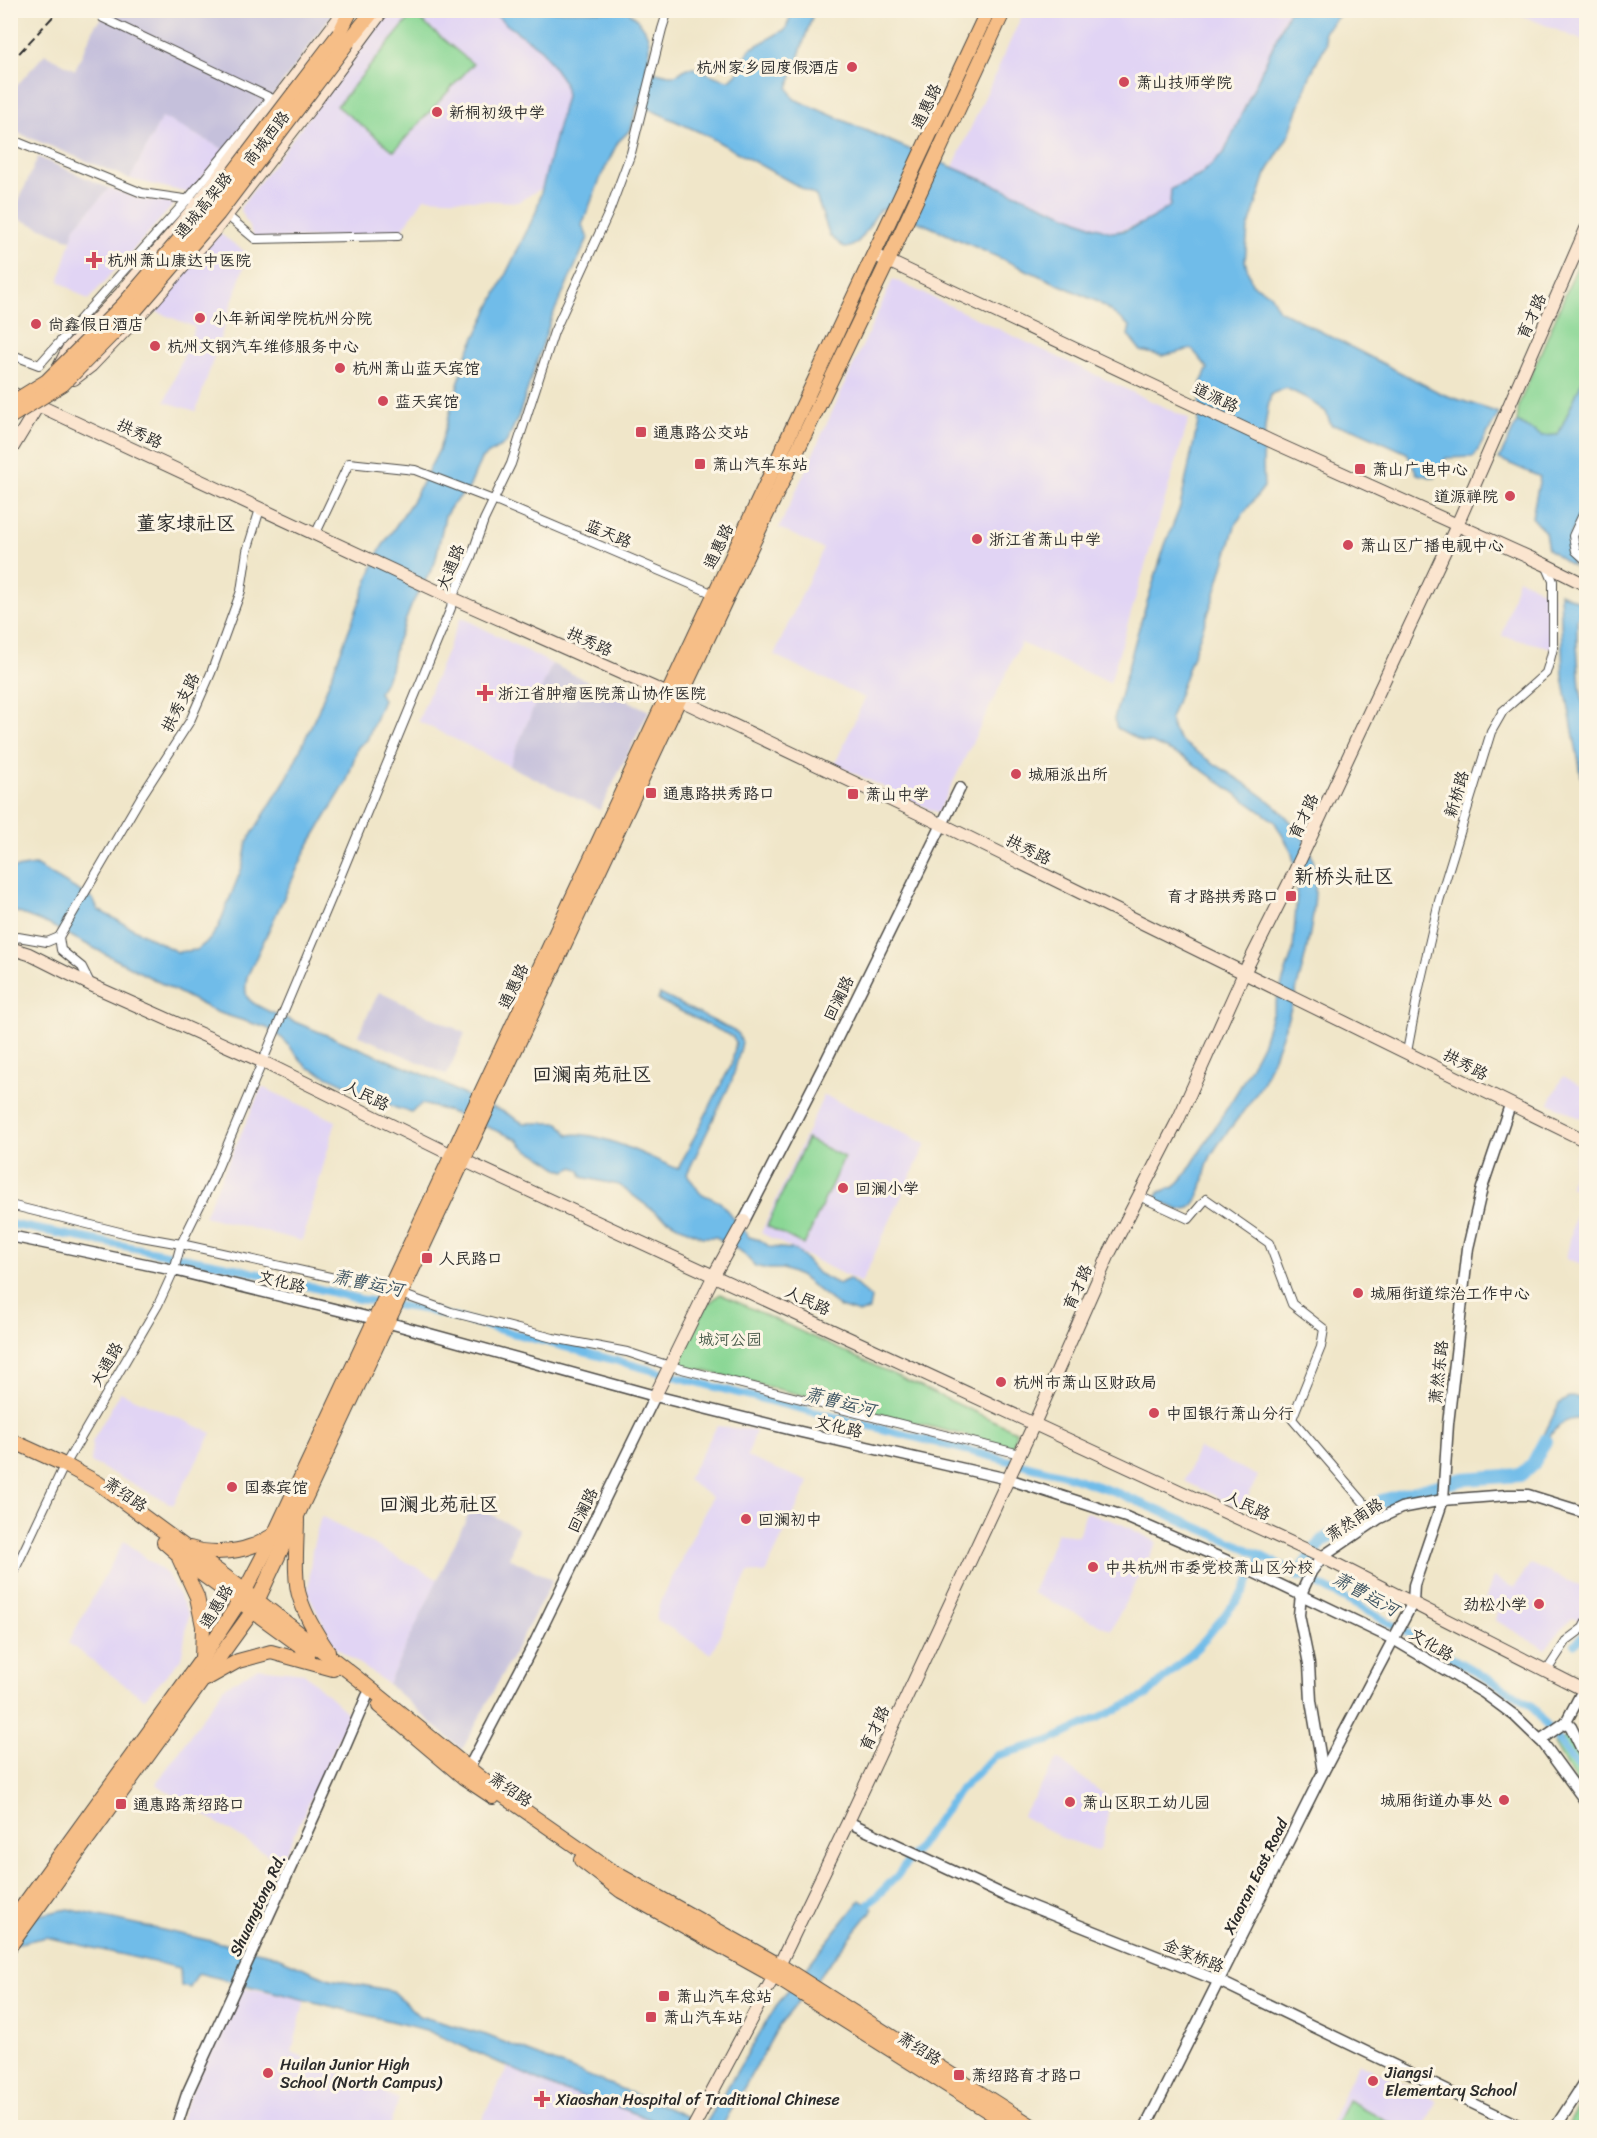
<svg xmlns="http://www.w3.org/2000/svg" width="1597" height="2138" font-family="Sriracha,'LXGW WenKai TC',sans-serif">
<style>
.built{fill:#e1d4f4}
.industrial{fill:#c5c0db}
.green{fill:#8ad795;stroke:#5a8160;stroke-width:1.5}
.water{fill:#70bce9;stroke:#4e748a;stroke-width:1.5}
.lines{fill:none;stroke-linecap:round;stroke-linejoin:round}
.canal{stroke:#70bce9;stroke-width:8}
.river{stroke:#70bce9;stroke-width:14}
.minor-casing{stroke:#494743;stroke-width:10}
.tertiary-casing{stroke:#494743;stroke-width:13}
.secondary-casing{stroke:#494743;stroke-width:14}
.primary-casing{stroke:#494743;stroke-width:16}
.trunk-casing{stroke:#494743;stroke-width:16}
.minor{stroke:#fff;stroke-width:8}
.tertiary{stroke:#fff;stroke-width:10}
.secondary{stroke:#fbe5cf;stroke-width:12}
.primary{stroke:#f6be87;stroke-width:14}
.trunk{stroke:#f6be87;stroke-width:14}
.rail{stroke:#2b2b2b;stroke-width:2;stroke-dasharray:9 4.5;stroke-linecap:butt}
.trunk-bridge-casing{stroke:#494743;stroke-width:16;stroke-linecap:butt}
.trunk-bridge{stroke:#f6be87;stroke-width:14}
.poi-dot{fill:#d1495b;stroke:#fcf5e5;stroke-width:2}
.labels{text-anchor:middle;stroke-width:6;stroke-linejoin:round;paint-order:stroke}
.poi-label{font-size:16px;fill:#2b2b2b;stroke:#fcf5e5;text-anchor:start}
.street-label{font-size:16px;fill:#2b2b2b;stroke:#fcf5e5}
.park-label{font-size:16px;fill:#435646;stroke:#fcf5e5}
.water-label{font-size:18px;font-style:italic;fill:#405664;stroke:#fcf5e5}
.quarter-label{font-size:20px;fill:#2b2b2b;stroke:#fcf5e5}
</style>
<rect width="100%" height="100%" fill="#fcf5e5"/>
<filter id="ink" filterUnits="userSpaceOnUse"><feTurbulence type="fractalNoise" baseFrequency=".0167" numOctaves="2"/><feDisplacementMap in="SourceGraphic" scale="12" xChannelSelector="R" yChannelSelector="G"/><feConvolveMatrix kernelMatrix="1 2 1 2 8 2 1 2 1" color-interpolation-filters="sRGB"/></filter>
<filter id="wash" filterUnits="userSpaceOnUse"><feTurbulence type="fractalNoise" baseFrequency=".008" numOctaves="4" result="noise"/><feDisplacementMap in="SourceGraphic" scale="24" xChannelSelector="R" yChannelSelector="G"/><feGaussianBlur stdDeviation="1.35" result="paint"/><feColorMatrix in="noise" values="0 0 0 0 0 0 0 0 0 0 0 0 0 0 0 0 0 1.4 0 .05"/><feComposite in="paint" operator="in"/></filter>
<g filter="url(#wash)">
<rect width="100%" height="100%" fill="#f0e6c9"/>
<g class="built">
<path d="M389,11H491L513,30L541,49L564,82L566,96L542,188L518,202L424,198L398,236L255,239L240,208Z"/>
<path d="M1024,11H1288L1224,153L1199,176L1171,189L1170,206L1159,215L1134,226L1114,232L1095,227L953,167Z"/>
<path d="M1511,11H1586V42Z"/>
<path d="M162,117L225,150L189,193L130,179Z"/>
<path d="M109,188L139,199L175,203L88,300L59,281L75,227Z"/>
<path d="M219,233L248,254L196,411L165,402L195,327L152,310Z"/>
<path d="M893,279L1189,419L1110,683L1021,643L938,813L835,764L865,698L774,655L823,549L779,528Z"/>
<path d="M1518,578L1553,596V648L1502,636Z"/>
<path d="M461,617L552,664L509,766L418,721Z"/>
<path d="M1563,1076L1586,1089V1121L1549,1103Z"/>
<path d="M262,1087L336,1121L302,1241L204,1216Z"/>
<path d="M824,1095L926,1144L861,1283L761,1233Z"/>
<path d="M1577,1151L1586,1156V1265L1566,1259L1580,1191L1570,1187Z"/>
<path d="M120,1392L212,1433L173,1505L91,1462L92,1442Z"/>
<path d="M717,1426L756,1431L747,1457L809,1482L765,1573L748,1572L711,1654L656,1619L659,1605L712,1497L687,1480Z"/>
<path d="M1198,1448L1258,1476L1242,1509L1185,1481Z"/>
<path d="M1086,1512L1119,1523L1157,1542L1111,1630L1032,1593L1057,1533L1078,1536Z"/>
<path d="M321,1516L438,1579L388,1684L334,1646L308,1593L312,1550Z"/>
<path d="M124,1541L167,1574L189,1614L181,1659L144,1699L68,1643Z"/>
<path d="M1530,1564L1586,1589V1623L1572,1618L1545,1649L1495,1620L1498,1608L1485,1600L1493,1577L1514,1588Z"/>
<path d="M258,1668L304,1673L350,1715L281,1863L156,1784L224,1687Z"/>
<path d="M1058,1759L1110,1799L1104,1838L1099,1851L1062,1838L1022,1816Z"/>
<path d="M237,1986L305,1999L292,2053L399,2099L389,2127L176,2128Z"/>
<path d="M1358,2063L1437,2100L1424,2127L1328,2128Z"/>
<path d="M508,2066L558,2089L624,2109L669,2127L478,2128Z"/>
</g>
<g class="industrial">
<path d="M110,11H334L293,69L229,152L162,117L130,179L11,130V92L45,54L75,70L96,24Z"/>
<path d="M38,157L109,188L75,227L71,240L12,216Z"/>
<path d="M552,664L649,711L600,810L509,766Z"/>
<path d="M379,992L465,1033L447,1075L358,1035Z"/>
<path d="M473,1505L518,1529L509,1558L553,1580L462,1750L388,1684Z"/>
</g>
<g class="green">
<path d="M413,14L473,64L394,151L337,106Z"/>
<path d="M1586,245V372L1558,435L1542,436L1517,422L1519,404Z"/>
<path d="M807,1139L844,1157L804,1245L767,1226Z"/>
<path d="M720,1294L1016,1431L1013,1447L676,1364L706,1306Z"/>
<path d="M1567,1736L1586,1766V1800L1554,1744Z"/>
<path d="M1586,2093V2127H1567Z"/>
<path d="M1348,2100L1391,2123L1389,2127H1335Z"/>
</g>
<g class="water">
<path d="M491,11H628C650,29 653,42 646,69C654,71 667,76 675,75C682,73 685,66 693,68C706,70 717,80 730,80L737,73L750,49L786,29L792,11H814L788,88L794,99L897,144L1095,227C1101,228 1108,232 1114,232C1130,232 1157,216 1170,206L1171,189L1199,176L1224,153L1289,11H1343L1324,32L1326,44L1310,76L1289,135L1266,174L1248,229L1245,261L1252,284L1270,294L1279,310L1442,394L1499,413L1474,457L1446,458L1435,478L1417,474L1407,453L1354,429L1331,425L1326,412L1306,398L1286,388L1271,394C1263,425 1262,455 1264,487L1236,523L1213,600L1170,719L1173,730L1180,740C1223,774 1286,798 1310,851C1331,896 1284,1044 1260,1087C1246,1111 1226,1131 1212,1154C1201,1173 1207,1191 1190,1208L1179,1210L1156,1200V1197L1159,1192L1175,1187L1186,1174L1239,1089L1263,1042L1293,950L1298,878L1291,850L1274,821L1185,758L1152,743L1143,742L1117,728L1114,719L1138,631L1165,545L1180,507L1198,423L1201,383L1208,368L1192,349L1162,356L1141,351L1128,335L1130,326L1098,302L924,224L885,209L880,210C869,222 862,247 845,248L830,236L816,196L706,135L638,104L631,129L618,142L600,179L582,225L588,238L551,319L519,415L506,443L481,459L469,488L452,505L445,516L435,563L412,604L395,647L391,670L379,692L383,700L367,740L358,747L346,783L307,848L247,977C242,1000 250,1002 268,1011L437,1080L460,1093L506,1113L523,1123H559L569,1135C596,1129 652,1159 678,1169L732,1063L736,1042L733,1037L658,1000L660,994L738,1033L742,1043L732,1080L687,1174L700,1193L720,1202L749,1237L760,1240L770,1247L791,1249L799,1252L817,1273L838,1284L849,1279L871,1298L869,1310L859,1313L840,1307L800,1276L783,1269H768L755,1266L742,1252L716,1237H702L681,1227L658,1214L619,1185L582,1177L580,1170L574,1167L565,1171C556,1168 553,1164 545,1159C534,1152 525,1151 517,1139L448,1111L422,1104L411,1112L396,1108L307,1067L283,1039L267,1028L216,1012L48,924L11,910L10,869L35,865L93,899L98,910L177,952L197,950L210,939L218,928L243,865L247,842L288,776L318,711L379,551L413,500L439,450L467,354L536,212L566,96L564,82L541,49L506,24Z"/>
<path d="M1586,372V499L1570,537L1572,566L1548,549L1545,532L1532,517L1540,477L1499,459L1517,422L1542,436L1558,435Z"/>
<path d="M1560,593L1583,603L1577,620V644L1580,688L1586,717V801L1563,677Z"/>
<path d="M1569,1397L1586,1398V1419C1566,1417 1556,1425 1547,1441H1541L1559,1404Z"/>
<path d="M860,1900L873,1909L779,2026L721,2128L669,2127L624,2109L558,2089L426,2030L198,1973L190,1988L181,1986L180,1968L46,1937L11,1945L10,1921L68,1909L270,1954L330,1979L393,1991L419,2016L486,2035L659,2104L705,2125L776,2006Z"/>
</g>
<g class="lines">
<g class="canal">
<path d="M10,1224L223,1265L359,1299L383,1303"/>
<path d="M395,1305L422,1309L734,1392L994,1457L1068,1476L1118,1493L1241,1546L1299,1574L1417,1638L1511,1692L1531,1705L1586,1778"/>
<path d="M1575,1644L1582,1636L1586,1637"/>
<path d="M868,1905L897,1876L959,1791L995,1756L1049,1741L1147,1695L1200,1645L1243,1593L1262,1556"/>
</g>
<g class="river">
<path d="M1451,1482L1463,1479L1520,1475L1533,1464L1545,1441"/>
<path d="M1317,1548L1322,1541L1350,1525L1382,1501L1438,1486"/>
<path d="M1299,1574L1310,1559"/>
</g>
</g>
</g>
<g filter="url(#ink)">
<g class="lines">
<g class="minor-casing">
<g id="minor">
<path d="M10,139L142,193L191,200"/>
<path d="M224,213L255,239L398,236"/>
<path d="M10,354L39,365L187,200L271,98L103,18L110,10"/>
<path d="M1586,508L1573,536L1576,551L1586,560"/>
<path d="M315,535L349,463L415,470L493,500L714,594"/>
<path d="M59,937L61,950L82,967L91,985"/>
<path d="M10,942L18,937L47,942L59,937L141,797L190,721L211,673L241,591L247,551L260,509"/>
<path d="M1407,1052L1419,988L1439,901L1491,732L1503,711L1546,673L1550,660L1553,648V581L1546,565"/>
<path d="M1139,1196L1189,1219L1206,1199L1269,1243L1292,1304L1324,1329L1321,1347L1292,1419L1378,1519"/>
<path d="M10,1205L136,1236L181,1244L389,1290"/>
<path d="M401,1294L451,1312L553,1338L627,1352L670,1366L1020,1454"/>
<path d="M10,1580L61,1472L158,1305L174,1270L181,1244L213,1179L334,892L451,608L452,598L471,557L484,520L511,464L554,332L609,212L631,153L662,29L668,10"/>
<path d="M1546,1672L1567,1640L1583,1628L1586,1622"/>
</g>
</g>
<g class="tertiary-casing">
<g id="tertiary">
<path d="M744,1221L823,1067L960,788"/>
<path d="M10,1236L174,1270L375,1319L655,1396L801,1432L1008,1479L1126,1517L1253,1572L1393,1639L1484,1693L1515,1716L1543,1743L1586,1802"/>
<path d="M1566,1722L1571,1727L1586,1758"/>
<path d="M1540,1740L1566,1722L1583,1690"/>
<path d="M1323,1772L1311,1701L1309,1664L1299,1615L1301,1594L1311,1572L1322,1557L1378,1519L1401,1508L1443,1500L1508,1495H1528L1586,1513"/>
<path d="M465,1775L536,1640L655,1396"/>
<path d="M848,1822L1010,1898L1219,1981L1524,2128"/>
<path d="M176,2128L187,2094L332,1777L367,1696"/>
<path d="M1145,2128L1320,1778L1413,1602L1414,1585L1443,1500L1448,1424L1468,1248L1482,1188L1510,1105"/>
<path d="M1555,2128L1586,2080"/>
</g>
</g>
<g class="secondary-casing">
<g id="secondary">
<path d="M875,255L1275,443L1546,565L1586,585"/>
<path d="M60,365L68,349L121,293L199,202L345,10"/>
<path d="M74,379L91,366L155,299L216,229L315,102L383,10"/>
<path d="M10,392L452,598L668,694L941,824L1586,1141"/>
<path d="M10,452L42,399"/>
<path d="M10,948L29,954L91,985L261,1061L452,1155L1322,1557L1586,1691"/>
<path d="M655,1396L714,1275L744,1221"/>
<path d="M693,2128L774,1976L848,1822L1034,1424L1110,1252L1179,1118L1244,973L1292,877L1457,525L1586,229"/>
</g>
</g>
<g class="primary-casing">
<g id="primary">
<path d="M10,1440L65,1465L98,1483L245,1591L356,1677L498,1792L610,1870L779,1965L1035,2128"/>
<path d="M297,1519C297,1541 293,1579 300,1598C306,1618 317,1635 328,1651"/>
<path d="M164,1542L195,1569L309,1652"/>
<path d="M190,1548C208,1554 234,1553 252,1546C260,1544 267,1538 274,1535"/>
<path d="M179,1558L197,1597L203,1626L202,1660"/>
<path d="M206,1679L238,1661L271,1652L333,1669"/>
<path d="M379,1706L463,1777L493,1797"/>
<path d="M581,1860L621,1891L774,1976L1015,2128"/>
<path d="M10,1924L201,1660L239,1602L274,1535L988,10"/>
<path d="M10,1946L252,1612L725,601L888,261L1004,10"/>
</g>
</g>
<g class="trunk-casing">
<g id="trunk">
<path d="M339,34L351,10"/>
<path d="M348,42L374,10"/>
</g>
</g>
<use href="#minor" class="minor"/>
<use href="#tertiary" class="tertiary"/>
<use href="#secondary" class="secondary"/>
<use href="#primary" class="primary"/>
<use href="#trunk" class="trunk"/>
<g class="rail">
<path d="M10,23L20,10"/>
<path d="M10,63L59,10"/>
</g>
<g class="trunk-bridge-casing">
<g id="trunk-bridge">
<path d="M10,404L47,381L123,305L208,206L339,34"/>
<path d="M10,417L63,384L132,314L218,214L348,42"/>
</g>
</g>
<use href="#trunk-bridge" class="trunk-bridge"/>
</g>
</g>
<g class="poi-dot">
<circle cx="852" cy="67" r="6"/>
<circle cx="1124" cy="82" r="6"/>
<circle cx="437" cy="112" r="6"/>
<path d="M91 251h6v6h6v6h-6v6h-6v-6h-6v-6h6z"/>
<circle cx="200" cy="318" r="6"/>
<circle cx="36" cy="324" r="6"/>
<circle cx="155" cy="346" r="6"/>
<circle cx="340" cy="368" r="6"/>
<circle cx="383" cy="401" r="6"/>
<rect x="635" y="426" width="12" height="12" rx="3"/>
<rect x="694" y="458" width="12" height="12" rx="3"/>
<rect x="1354" y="463" width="12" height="12" rx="3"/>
<circle cx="1510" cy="496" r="6"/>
<circle cx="977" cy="539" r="6"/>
<circle cx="1348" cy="545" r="6"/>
<path d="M482 684h6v6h6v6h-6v6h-6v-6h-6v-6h6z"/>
<circle cx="1016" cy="774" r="6"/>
<rect x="645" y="787" width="12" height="12" rx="3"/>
<rect x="847" y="788" width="12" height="12" rx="3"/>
<rect x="1285" y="890" width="12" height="12" rx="3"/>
<circle cx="843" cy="1188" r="6"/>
<rect x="421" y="1252" width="12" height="12" rx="3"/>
<circle cx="1358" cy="1293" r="6"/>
<circle cx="1001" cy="1382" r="6"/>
<circle cx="1154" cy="1413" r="6"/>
<circle cx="232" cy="1487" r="6"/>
<circle cx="746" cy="1519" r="6"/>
<circle cx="1093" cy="1567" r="6"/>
<circle cx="1539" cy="1604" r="6"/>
<circle cx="1504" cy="1800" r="6"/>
<circle cx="1070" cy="1802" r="6"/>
<rect x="115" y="1798" width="12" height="12" rx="3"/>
<rect x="658" y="1990" width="12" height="12" rx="3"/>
<rect x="645" y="2011" width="12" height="12" rx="3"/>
<circle cx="268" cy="2073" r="6"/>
<rect x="953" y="2069" width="12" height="12" rx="3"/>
<circle cx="1373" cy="2081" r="6"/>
<path d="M539 2090h6v6h6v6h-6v6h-6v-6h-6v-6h6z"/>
</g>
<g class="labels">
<g class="poi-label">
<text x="840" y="73" text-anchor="end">杭州家乡园度假酒店</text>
<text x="1136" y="88">萧山技师学院</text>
<text x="449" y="118">新桐初级中学</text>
<text x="107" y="266">杭州萧山康达中医院</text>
<text x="212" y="324">小年新闻学院杭州分院</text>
<text x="48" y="330">尚鑫假日酒店</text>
<text x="167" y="352">杭州文钢汽车维修服务中心</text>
<text x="352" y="374">杭州萧山蓝天宾馆</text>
<text x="395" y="407">蓝天宾馆</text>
<text x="653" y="438">通惠路公交站</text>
<text x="712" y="470">萧山汽车东站</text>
<text x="1372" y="475">萧山广电中心</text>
<text x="1498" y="502" text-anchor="end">道源禅院</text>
<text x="989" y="545">浙江省萧山中学</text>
<text x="1360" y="551">萧山区广播电视中心</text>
<text x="498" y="699">浙江省肿瘤医院萧山协作医院</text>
<text x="1028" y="780">城厢派出所</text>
<text x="663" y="799">通惠路拱秀路口</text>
<text x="865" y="800">萧山中学</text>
<text x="1279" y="902" text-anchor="end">育才路拱秀路口</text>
<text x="855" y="1194">回澜小学</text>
<text x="439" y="1264">人民路口</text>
<text x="1370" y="1299">城厢街道综治工作中心</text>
<text x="1013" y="1388">杭州市萧山区财政局</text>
<text x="1166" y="1419">中国银行萧山分行</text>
<text x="244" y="1493">国泰宾馆</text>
<text x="758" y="1525">回澜初中</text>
<text x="1105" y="1573">中共杭州市委党校萧山区分校</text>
<text x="1527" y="1610" text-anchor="end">劲松小学</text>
<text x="1492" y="1806" text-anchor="end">城厢街道办事处</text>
<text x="1082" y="1808">萧山区职工幼儿园</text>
<text x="133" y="1810">通惠路萧绍路口</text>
<text x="676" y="2002">萧山汽车总站</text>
<text x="663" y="2023">萧山汽车站</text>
<text x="280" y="2070">Huilan Junior High<tspan x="280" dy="18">School (North Campus)</tspan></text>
<text x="1385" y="2078">Jiangsi<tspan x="1385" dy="18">Elementary School</tspan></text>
<text x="971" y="2081">萧绍路育才路口</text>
<text x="556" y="2105">Xiaoshan Hospital of Traditional Chinese</text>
</g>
<g class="street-label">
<text transform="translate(926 106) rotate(-65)" y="6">通惠路</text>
<text transform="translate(266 138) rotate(-52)" y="6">商城西路</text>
<text transform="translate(203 205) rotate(-51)" y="6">通城高架路</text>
<text transform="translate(1531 316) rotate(-66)" y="6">育才路</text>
<text transform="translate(1216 397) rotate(25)" y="6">道源路</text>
<text transform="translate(140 433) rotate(25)" y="6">拱秀路</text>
<text transform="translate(609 533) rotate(23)" y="6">蓝天路</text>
<text transform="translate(718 546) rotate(-65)" y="6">通惠路</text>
<text transform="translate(450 567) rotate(-68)" y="6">大通路</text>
<text transform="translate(590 641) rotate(24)" y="6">拱秀路</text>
<text transform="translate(180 702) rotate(-63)" y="6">拱秀支路</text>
<text transform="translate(1456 794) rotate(-73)" y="6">新桥路</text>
<text transform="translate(1303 816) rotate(-65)" y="6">育才路</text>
<text transform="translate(1029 849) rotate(26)" y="6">拱秀路</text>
<text transform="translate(513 986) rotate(-65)" y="6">通惠路</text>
<text transform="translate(838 998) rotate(-64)" y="6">回澜路</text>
<text transform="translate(1466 1064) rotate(28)" y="6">拱秀路</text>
<text transform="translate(367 1095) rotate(26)" y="6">人民路</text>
<text transform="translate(282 1281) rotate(14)" y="6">文化路</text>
<text transform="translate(1077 1287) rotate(-66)" y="6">育才路</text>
<text transform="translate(808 1300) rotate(25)" y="6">人民路</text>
<text transform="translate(106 1364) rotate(-60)" y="6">大通路</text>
<text transform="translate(1438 1372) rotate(-84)" y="6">萧然东路</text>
<text transform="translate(839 1426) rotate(13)" y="6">文化路</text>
<text transform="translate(126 1494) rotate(34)" y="6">萧绍路</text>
<text transform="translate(1248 1505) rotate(25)" y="6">人民路</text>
<text transform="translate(582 1510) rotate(-64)" y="6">回澜路</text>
<text transform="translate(1354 1519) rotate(-33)" y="6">萧然南路</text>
<text transform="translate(216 1606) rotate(-59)" y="6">通惠路</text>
<text transform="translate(1432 1644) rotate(31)" y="6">文化路</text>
<text transform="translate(874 1728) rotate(-65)" y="6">育才路</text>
<text transform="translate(511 1789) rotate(34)" y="6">萧绍路</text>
<text transform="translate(1255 1876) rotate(-64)" y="6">Xiaoran East Road</text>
<text transform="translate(257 1905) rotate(-65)" y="6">Shuangtong Rd.</text>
<text transform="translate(1194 1955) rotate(22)" y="6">金家桥路</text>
<text transform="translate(920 2048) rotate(32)" y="6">萧绍路</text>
</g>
<g class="park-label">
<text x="730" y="1345">城河公园</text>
</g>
<g class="water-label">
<text transform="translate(368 1283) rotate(12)" y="6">萧曹运河</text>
<text transform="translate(840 1402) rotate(14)" y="6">萧曹运河</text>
<text transform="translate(1366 1594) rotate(29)" y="6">萧曹运河</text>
</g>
<g class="quarter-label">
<text x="186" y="530">董家埭社区</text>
<text x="1344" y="883">新桥头社区</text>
<text x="592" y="1081">回澜南苑社区</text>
<text x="439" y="1511">回澜北苑社区</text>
</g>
</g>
<rect width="1597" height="2138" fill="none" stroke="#fcf5e5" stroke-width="36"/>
</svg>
